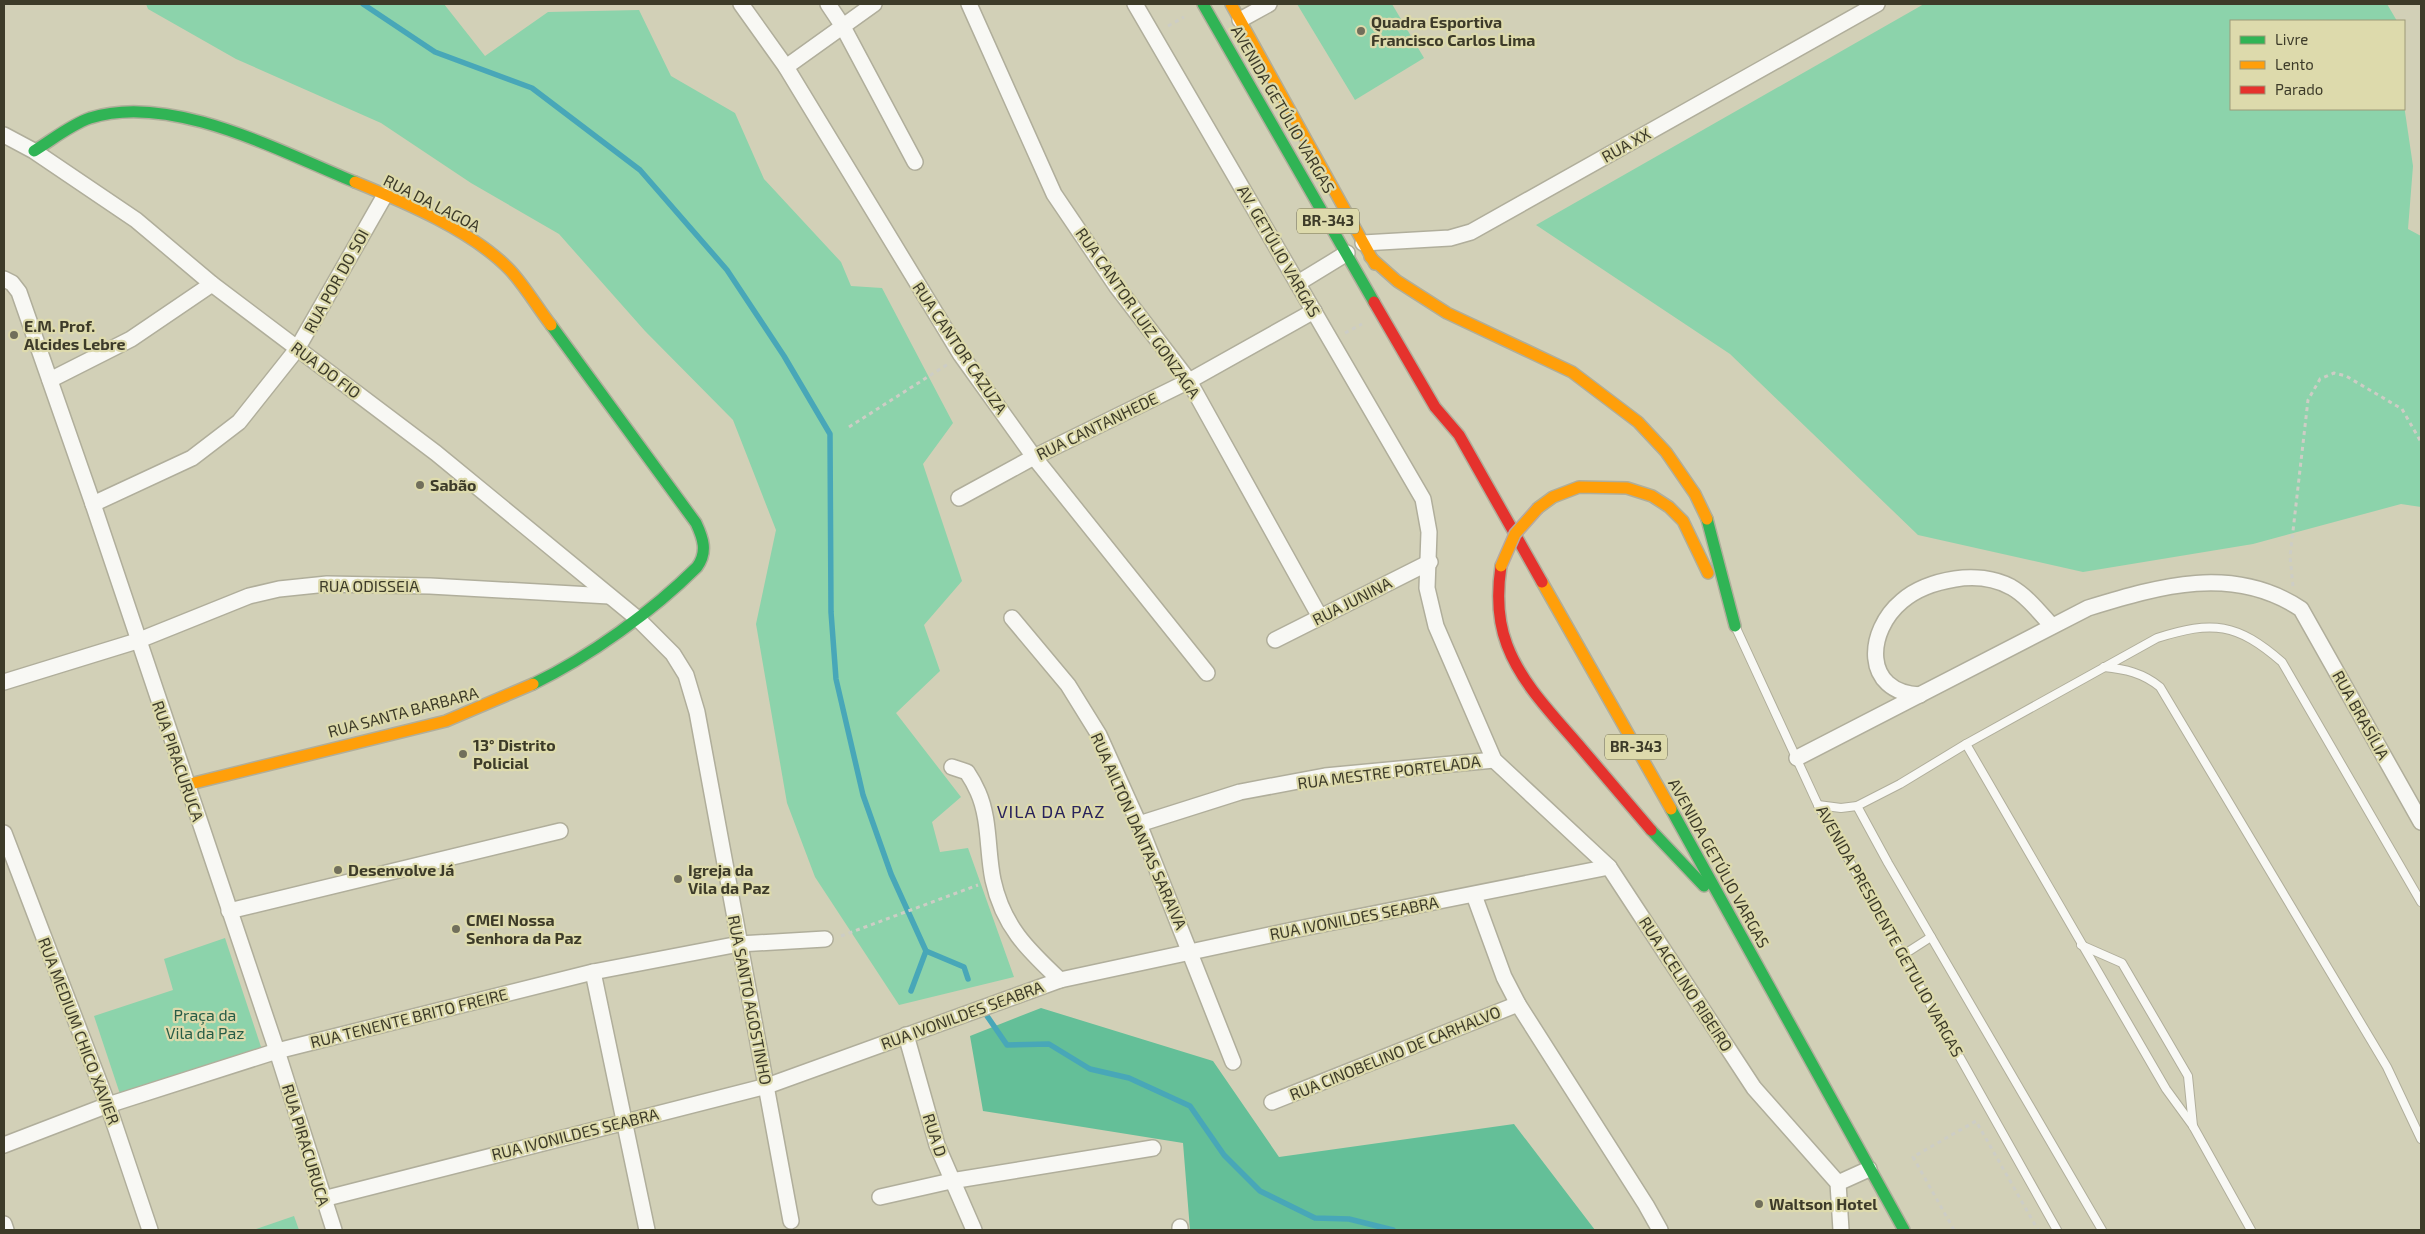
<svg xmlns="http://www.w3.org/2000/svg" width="2425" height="1234" font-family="'Exo 2',sans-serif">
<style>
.green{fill:#8cd3ab}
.forest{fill:#64bf98}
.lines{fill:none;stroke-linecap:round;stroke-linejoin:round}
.stream{stroke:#48a7b8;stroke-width:5.5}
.lane-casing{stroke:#b0ae9b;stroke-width:10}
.street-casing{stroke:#b0ae9b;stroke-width:18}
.fast-casing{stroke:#b0ae9b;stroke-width:14}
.slow-casing{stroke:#b0ae9b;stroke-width:14}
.jam-casing{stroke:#b0ae9b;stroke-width:14}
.path{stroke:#cdcdc5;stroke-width:3;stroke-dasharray:4 4;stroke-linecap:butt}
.lane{stroke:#f8f8f4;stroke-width:8}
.street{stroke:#f8f8f4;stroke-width:15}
.fast{stroke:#30b455;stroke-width:11}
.slow{stroke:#ff9f0a;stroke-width:11}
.jam{stroke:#e5322d;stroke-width:11}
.slow-bridge-casing{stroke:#b5a9a3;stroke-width:14;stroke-linecap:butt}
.slow-bridge{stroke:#ff9f0a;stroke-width:11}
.poi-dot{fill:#716f5b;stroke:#dddaac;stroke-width:2}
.labels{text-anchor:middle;stroke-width:4.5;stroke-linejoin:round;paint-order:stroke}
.shield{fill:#dddaac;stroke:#6d6b50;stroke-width:1}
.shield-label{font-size:15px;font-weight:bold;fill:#3d3b29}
.poi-label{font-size:16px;font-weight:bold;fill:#3d3b29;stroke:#dddaac;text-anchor:start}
.street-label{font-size:16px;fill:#3d3b29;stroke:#dddaac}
.park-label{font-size:16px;fill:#275d47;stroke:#dddaac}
.neighbourhood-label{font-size:18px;letter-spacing:1px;fill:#28225c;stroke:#dddaac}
</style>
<rect width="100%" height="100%" fill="#d2d0b7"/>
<g class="green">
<path d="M146,4H444L485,56L548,12L639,10L671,76L735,113L764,179L841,262L851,286L882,288L953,423L923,464L962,581L924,625L940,671L896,713L961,797L932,822L940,852L968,848L1014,977L899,1005L815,877L787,803L756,624L776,530L733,420L645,331L559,234L471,183L381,123L236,59L148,9Z"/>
<path d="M1297,4H1392L1424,58L1355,100Z"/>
<path d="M1924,4H2387L2397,21H2231V109H2404V105L2413,166L2408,229L2421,236V507L2401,504L2253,544L2083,572L1918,535L1730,354L1536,225Z"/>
<path d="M225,938L263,1053L122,1100L94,1016L173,990L164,959Z"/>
<path d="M294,1216L299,1230H253Z"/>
</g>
<path class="forest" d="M1041,1008L1213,1061L1279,1157L1514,1124L1595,1230H1190L1183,1143L983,1111L970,1036Z"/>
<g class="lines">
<g class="stream">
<path d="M363,4L435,52L532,88L640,170L727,270L784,356L830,434L831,612L836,679L863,795L891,874L926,951L911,991"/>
<path d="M926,951L964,967L968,979"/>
<path d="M987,1016L1007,1045L1049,1044L1090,1069L1129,1078L1190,1106L1224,1155L1260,1191L1315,1218L1349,1219L1393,1230"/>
</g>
<g class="lane-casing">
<g id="lane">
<path d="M1737,630L1818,805L2057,1230"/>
<path d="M2104,667C2125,669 2143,673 2160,687L2387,1067L2421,1139"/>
<path d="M1966,744L2166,1089L2193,1126L2251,1230"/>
<path d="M1818,805L1841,808L1857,806L1900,784L1966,744L2157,638C2213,620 2237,623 2282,662L2421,902"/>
<path d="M1857,806L1888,863L2102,1230"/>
<path d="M2081,945L2122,963L2188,1076L2193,1126"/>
<path d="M1903,955L1931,937"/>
</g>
</g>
<g class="street-casing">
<g id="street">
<path d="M741,4L786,67L961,355L1034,457L1207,673"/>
<path d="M828,4L842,25L915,162"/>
<path d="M969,4L1054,194L1117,287L1189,381L1320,617"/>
<path d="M1135,4L1423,499L1429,532L1427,588L1436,626L1494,760L1609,867L1754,1088L1838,1183L1841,1230"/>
<path d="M1240,20L1269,4"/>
<path d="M786,67L874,4"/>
<path d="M4,135L34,151L136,220L212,284L436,453L638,619L673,654L686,675L697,712L791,1221"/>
<path d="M1363,243L1450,238L1471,232L1877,4"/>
<path d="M4,279L12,283L19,292L93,504L277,1051L334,1230"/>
<path d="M1298,283L1347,253"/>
<path d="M50,380L131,339L212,284"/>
<path d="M959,498L1034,457L1189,381L1314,311"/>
<path d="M93,504L192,458L239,422L297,349L385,195"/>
<path d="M1012,618L1068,685L1099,735L1139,824L1233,1062"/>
<path d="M1275,640L1430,562"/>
<path d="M4,682L137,641L249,596L279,589L327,584L430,586L609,596"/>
<path d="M1920,695C1862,692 1866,631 1902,601C1917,588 1936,582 1955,579C1973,576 1994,578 2011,587C2027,596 2040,613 2052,626"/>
<path d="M1797,758L2088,608C2160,586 2233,564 2301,609L2421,822"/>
<path d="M952,767L967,772C971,778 975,785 978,792C990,819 987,851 993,880C1003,926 1027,949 1060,980"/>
<path d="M1139,824L1240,792L1325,776L1494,760"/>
<path d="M4,833L108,1105L150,1230"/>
<path d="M1474,895L1504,977L1518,1004L1646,1205L1660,1230"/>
<path d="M229,911L560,831"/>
<path d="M593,972L647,1230"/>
<path d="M906,1035L937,1145L974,1230"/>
<path d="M1272,1102L1518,1004"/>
<path d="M4,1145L108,1105L277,1051L593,972L739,944L825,939"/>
<path d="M1838,1183L1869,1169"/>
<path d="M880,1197L951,1181L1153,1148"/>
<path d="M323,1199L767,1086L1060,980L1293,930L1609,867"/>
<path d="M4,1224L6,1230"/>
<path d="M1180,1230V1227"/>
</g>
</g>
<g class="fast-casing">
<g id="fast">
<path d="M1203,4L1374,302"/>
<path d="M34,151C52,140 70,125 90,118C171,92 281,152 355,182"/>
<path d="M1707,519L1735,626"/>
<path d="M533,684C589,657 653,611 697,567C708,552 703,538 696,523L551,325"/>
<path d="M1671,809L1904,1230"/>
<path d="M1651,830L1704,886"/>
</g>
</g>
<g class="slow-casing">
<g id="slow">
<path d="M1231,4L1375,264"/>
<path d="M355,182C404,202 473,231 510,270C525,286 537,307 551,325"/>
<path d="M1370,257L1397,281L1447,313L1572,372L1638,422L1666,452L1695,494L1707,519"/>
<path d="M1538,508L1553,497L1579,487L1627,488L1652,496L1669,507L1683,521L1708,573"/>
<path d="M1542,582L1671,809"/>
<path d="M186,785L446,721L533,684"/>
</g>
</g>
<g class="jam-casing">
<g id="jam">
<path d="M1374,302L1435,407L1459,435L1542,582"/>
<path d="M1501,566C1497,593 1497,619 1507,645C1522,685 1555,717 1582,749C1605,776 1628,803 1651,830"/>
</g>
</g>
<g class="path">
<path d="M1168,26L1184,17"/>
<path d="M1345,333L1362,324"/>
<path d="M849,427L948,364"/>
<path d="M2293,586L2290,557L2308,400L2320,379L2334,373L2346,376L2402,409L2421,442"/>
<path d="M841,936L978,885"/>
<path d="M1954,1230L1913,1157L1976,1121L2038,1230"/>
</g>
<use href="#lane" class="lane"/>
<use href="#street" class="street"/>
<use href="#fast" class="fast"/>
<use href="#slow" class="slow"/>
<use href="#jam" class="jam"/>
<g class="slow-bridge-casing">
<path id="slow-bridge" d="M1501,566L1515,534L1538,508"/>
</g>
<use href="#slow-bridge" class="slow-bridge"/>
</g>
<g class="poi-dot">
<circle cx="1361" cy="31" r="5"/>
<circle cx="14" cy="335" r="5"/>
<circle cx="420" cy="485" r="5"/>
<circle cx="463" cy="754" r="5"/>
<circle cx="338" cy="870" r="5"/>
<circle cx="678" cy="879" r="5"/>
<circle cx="456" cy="929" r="5"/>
<circle cx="1759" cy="1204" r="5"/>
</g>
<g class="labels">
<g class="shield">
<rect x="1297" y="208.5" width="62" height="25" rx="4"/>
<rect x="1605" y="734.5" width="62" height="25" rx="4"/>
</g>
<g class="shield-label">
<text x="1328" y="226">BR-343</text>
<text x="1636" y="752">BR-343</text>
</g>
<g class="poi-label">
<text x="1371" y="28">Quadra Esportiva<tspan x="1371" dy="18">Francisco Carlos Lima</tspan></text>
<text x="24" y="332">E.M. Prof.<tspan x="24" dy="18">Alcides Lebre</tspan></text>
<text x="430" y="491">Sabão</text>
<text x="473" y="751">13° Distrito<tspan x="473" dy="18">Policial</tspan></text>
<text x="348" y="876">Desenvolve Já</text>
<text x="688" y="876">Igreja da<tspan x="688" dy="18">Vila da Paz</tspan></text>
<text x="466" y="926">CMEI Nossa<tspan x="466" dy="18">Senhora da Paz</tspan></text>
<text x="1769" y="1210">Waltson Hotel</text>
</g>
<g class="street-label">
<text transform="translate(1283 109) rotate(60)" y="6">AVENIDA GETÚLIO VARGAS</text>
<text transform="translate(1626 145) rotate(-29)" y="6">RUA XX</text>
<text transform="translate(432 203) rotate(27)" y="6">RUA DA LAGOA</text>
<text transform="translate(1279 251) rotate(60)" y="6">AV. GETÚLIO VARGAS</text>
<text transform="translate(336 281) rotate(-61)" y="6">RUA POR DO SOI</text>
<text transform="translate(1138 313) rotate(55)" y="6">RUA CANTOR LUIZ GONZAGA</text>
<text transform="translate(960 348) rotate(56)" y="6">RUA CANTOR CAZUZA</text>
<text transform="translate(326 370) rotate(37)" y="6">RUA DO FIO</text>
<text transform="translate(1097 426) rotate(-26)" y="6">RUA CANTANHEDE</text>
<text x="369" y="592">RUA ODISSEIA</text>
<text transform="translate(1352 601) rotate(-27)" y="6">RUA JUNINA</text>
<text transform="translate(403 712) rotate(-15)" y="6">RUA SANTA BARBARA</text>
<text transform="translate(2361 715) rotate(61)" y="6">RUA BRASÍLIA</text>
<text transform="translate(178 761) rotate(71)" y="6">RUA PIRACURUCA</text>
<text transform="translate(1389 772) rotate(-7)" y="6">RUA MESTRE PORTELADA</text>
<text transform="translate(1139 831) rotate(66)" y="6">RUA AILTON DANTAS SARAIVA</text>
<text transform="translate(1719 863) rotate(61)" y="6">AVENIDA GETÚLIO VARGAS</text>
<text transform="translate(1354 918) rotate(-11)" y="6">RUA IVONILDES SEABRA</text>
<text transform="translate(1890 931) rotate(61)" y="6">AVENIDA PRESIDENTE GETULIO VARGAS</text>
<text transform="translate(1686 984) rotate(57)" y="6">RUA ACELINO RIBEIRO</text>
<text transform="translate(750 1000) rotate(79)" y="6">RUA SANTO AGOSTINHO</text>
<text transform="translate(962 1015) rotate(-20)" y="6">RUA IVONILDES SEABRA</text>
<text transform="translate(409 1018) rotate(-14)" y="6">RUA TENENTE BRITO FREIRE</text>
<text transform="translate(79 1031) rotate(69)" y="6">RUA MEDIUM CHICO XAVIER</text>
<text transform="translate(1395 1053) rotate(-22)" y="6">RUA CINOBELINO DE CARHALVO</text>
<text transform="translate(575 1134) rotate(-14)" y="6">RUA IVONILDES SEABRA</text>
<text transform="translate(935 1135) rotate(72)" y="6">RUA D</text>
<text transform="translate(306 1145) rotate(73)" y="6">RUA PIRACURUCA</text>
</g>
<g class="park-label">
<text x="205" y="1021">Praça da<tspan x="205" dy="18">Vila da Paz</tspan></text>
</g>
<g class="neighbourhood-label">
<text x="1051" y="818">VILA DA PAZ</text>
</g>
</g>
<rect width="2425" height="1234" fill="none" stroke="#3d3b29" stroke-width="10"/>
<rect x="2230" y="20" width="175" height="90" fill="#dddaac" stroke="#9d9a78"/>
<rect x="2240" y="36" width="25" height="8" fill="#30b455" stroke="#9d9a78"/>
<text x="2275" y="45" font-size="15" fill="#3d3b29">Livre</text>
<rect x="2240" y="61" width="25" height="8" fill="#ff9f0a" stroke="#9d9a78"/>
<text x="2275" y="70" font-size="15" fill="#3d3b29">Lento</text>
<rect x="2240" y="86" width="25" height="8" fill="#e5322d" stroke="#9d9a78"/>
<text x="2275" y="95" font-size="15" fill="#3d3b29">Parado</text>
</svg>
